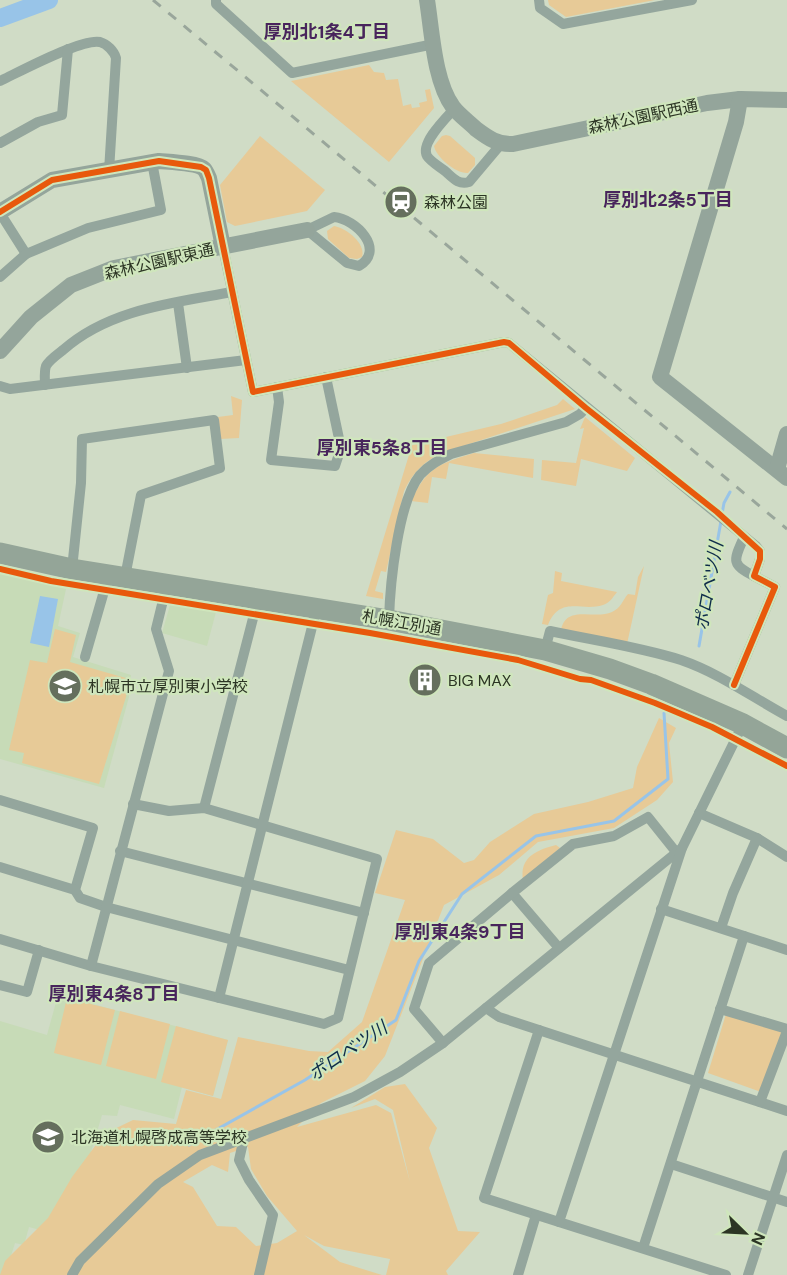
<svg xmlns="http://www.w3.org/2000/svg" width="787" height="1275" font-family="'DM Sans','Noto Sans JP',sans-serif">
<style>
.built{fill:#c7dbb7}
.green{fill:#e7ca97;fill-rule:evenodd}
.water{fill:#98c4e8}
.lines{fill:none;stroke-linecap:round;stroke-linejoin:round}
.stream{stroke:#98c4e8;stroke-width:3}
.river{stroke:#98c4e8;stroke-width:18}
.street{stroke:#94a69d;stroke-width:10}
.secondary{stroke:#94a59b;stroke-width:16}
.highway{stroke:#94a598;stroke-width:21}
.rail{stroke:#99a69b;stroke-width:3;stroke-dasharray:10 10;stroke-linecap:butt}
.cycleway-casing{stroke:#cfe6bc;stroke-width:10}
.cycleway{stroke:#e8590c;stroke-width:6}
.labels{text-anchor:middle;stroke-width:4.5;stroke-linejoin:round;paint-order:stroke}
.street-label{font-size:16px;fill:#2c3524;stroke:#cfe6bc}
.poi-label{font-size:16px;fill:#2c3524;stroke:#cfe6bc;text-anchor:start}
.neighbourhood-label{font-size:18px;font-weight:bold;fill:#48255c;stroke:#cfe6bc}
.water-label{font-size:18px;font-style:italic;fill:#0e2c4a;stroke:#cfe6bc}
</style>
<rect width="100%" height="100%" fill="#d0dcc6"/>
<g class="built">
<path d="M0,573L66,589L58,626L80,633L73,657L131,675L129,697L104,788L0,759Z"/>
<path d="M170,605L216,612L207,646L162,633Z"/>
<path d="M58,995L228,1040L213,1096L182,1087L174,1119L120,1105L117,1116L102,1115L66,1237L29,1227L24,1245L15,1243L5,1275H0V1021L47,1035Z"/>
</g>
<g class="green">
<path d="M548,0H655L566,17L549,5Z"/>
<path d="M369,65L374,72L384,73L386,80L398,79L403,106L411,104L412,108L420,107L419,103L427,101L425,90L430,89L434,108L389,162L291,81Z"/>
<path d="M446,135L450,136L475,158V165L468,173C456,174 436,157 434,146L442,136Z"/>
<path d="M260,136L325,190L307,211L235,226L227,222L220,185Z"/>
<path d="M334,226C346,228 366,243 362,257L357,259L349,258L328,239L327,231Z"/>
<path d="M231,396L242,400L239,438L220,439L218,417L233,415Z"/>
<path d="M563,399L575,409L445,452C425,460 413,472 404,491L386,572L381,571L375,591L383,593V599L366,596L412,445L501,424L557,405Z"/>
<path d="M585,417L635,458L627,471L581,459L576,486L541,480L542,460L576,463L584,428L580,429Z"/>
<path d="M474,453L534,459L533,478L449,463L446,479L432,477L428,503L411,501C427,467 439,464 474,453Z"/>
<path d="M644,566L627,644L561,630C566,604 595,620 612,612C621,608 622,601 628,594L635,595L638,577Z"/>
<path d="M555,571L562,573L561,581L617,592C613,597 610,603 603,605C581,612 560,595 548,625L542,624L548,595L553,593Z"/>
<path d="M55,629L76,635L70,662L129,679L126,697L99,784L22,763L24,753L9,750L30,660L47,663Z"/>
<path d="M659,718L676,728L669,743L673,782L657,800L614,828L538,842L499,875L444,905L385,1056L365,1081L321,1103L297,1127L376,1105L391,1113L410,1182L393,1110L375,1099L351,1108L385,1087L405,1084L437,1128L429,1148L458,1231L480,1232L446,1271L448,1275H386L390,1259L324,1246L304,1235L340,1262L382,1275H0L5,1261L48,1218L72,1177L104,1134L133,1120L176,1124L186,1090L221,1099L238,1037L309,1051L328,1052L362,1022L405,900L375,893L396,830L433,839L464,863L474,860L490,842L534,814L588,802L633,788L637,767ZM248,1147L251,1169L267,1196L297,1231L277,1243L256,1246L236,1227L217,1226L193,1187L183,1182L212,1165L228,1172L230,1153Z"/>
<path d="M556,845L560,848L523,880C519,857 537,850 556,845Z"/>
<path d="M67,998L115,1010L101,1065L54,1053Z"/>
<path d="M120,1011L170,1024L156,1079L106,1066Z"/>
<path d="M726,1014L783,1032L761,1092L708,1073Z"/>
<path d="M176,1026L228,1040L213,1096L161,1082Z"/>
</g>
<path class="water" d="M40,596L58,599L49,647L30,643Z"/>
<g class="lines">
<g class="stream">
<path d="M722,514L724,503L730,492"/>
<path d="M699,646L721,521"/>
<path d="M189,1145L305,1080L396,1020L419,961L462,894L536,836L614,821L668,779L664,713"/>
</g>
<path class="river" d="M0,18L49,0"/>
<g class="street">
<path d="M216,0V4L292,73L434,44"/>
<path d="M539,0L540,8L563,24L692,0"/>
<path d="M0,81C19,72 82,38 100,42C107,44 114,51 116,58L109,171"/>
<path d="M454,109C446,118 420,143 427,156C431,162 440,167 445,171C453,178 458,185 469,182L501,144"/>
<path d="M0,143L38,122L62,115L68,49"/>
<path d="M0,213L26,254"/>
<path d="M334,217C356,219 386,250 359,266L347,263L307,230Z"/>
<path d="M223,247L253,392L504,342L509,343L756,546L760,551V559L754,576L775,587L734,685"/>
<path d="M0,277L26,254L88,228L161,210L152,162"/>
<path d="M178,303L187,368"/>
<path d="M45,385C45,379 44,372 46,366C49,360 58,354 63,350C109,309 173,303 232,292"/>
<path d="M0,386L10,389L246,360"/>
<path d="M277,387L279,402L271,460L335,466L341,448L326,377"/>
<path d="M744,537C734,560 730,564 754,576"/>
<path d="M72,569L81,483L82,439L214,420L220,468L141,495L125,577"/>
<path d="M389,620C390,584 398,502 420,475C429,465 439,460 451,454L566,422L580,414L586,408"/>
<path d="M545,650L550,631C592,640 640,647 681,660C719,673 752,697 787,716"/>
<path d="M85,657L109,574"/>
<path d="M0,800L93,828L75,890L80,898L106,907L349,970"/>
<path d="M204,808L258,599"/>
<path d="M699,813L757,838L787,857"/>
<path d="M120,851L364,913"/>
<path d="M0,867L75,890"/>
<path d="M512,893L559,948"/>
<path d="M661,909L787,950"/>
<path d="M721,928L733,893L757,838"/>
<path d="M0,939L91,966L324,1024L338,1018L377,859L204,808L169,811L133,804"/>
<path d="M91,966L169,671L156,629L167,584"/>
<path d="M0,985L27,992L39,950"/>
<path d="M219,998L317,607"/>
<path d="M486,1008L499,1017L787,1111"/>
<path d="M720,1009L787,1029"/>
<path d="M539,1030L484,1198L559,1222"/>
<path d="M443,1043L414,1009L429,963L512,893L573,844L614,836L648,817L676,852"/>
<path d="M760,1102L787,1031"/>
<path d="M244,1138L239,1160L249,1180L273,1215L259,1275"/>
<path d="M671,1164L787,1202"/>
<path d="M643,1248L744,936"/>
<path d="M72,1275L80,1261L158,1184L200,1155L354,1097L400,1072L443,1043L682,848"/>
<path d="M518,1275L536,1215"/>
<path d="M726,1275L559,1222L682,848L743,724"/>
<path d="M748,1275L787,1155"/>
</g>
<g class="secondary">
<path d="M427,0C432,31 434,81 453,107C459,115 469,122 476,129C488,138 498,145 513,144L707,103L740,99L787,100"/>
<path d="M740,99L736,122L660,377L787,478"/>
<path d="M0,212L52,180L159,161C169,162 198,163 204,169C206,171 208,176 209,178L223,247"/>
<path d="M0,351L31,317L71,285L114,268L307,230"/>
<path d="M777,469L787,434"/>
</g>
<path class="highway" d="M0,553L72,569L389,620L545,650L610,669L651,684L743,724L787,748"/>
<path class="rail" d="M153,0L787,529"/>
<g class="cycleway-casing">
<g id="cycleway">
<path d="M0,212L52,180L159,161L201,167L206,170L209,178L253,392L504,342L509,343L586,408L717,512L760,551V559L754,576L775,587L734,685"/>
<path d="M0,569L51,581L370,633L518,660L580,679L591,680L655,703L712,727L787,766"/>
</g>
</g>
<use href="#cycleway" class="cycleway"/>
</g>
<defs>
<g id="station-disc" transform="scale(1.725)"><circle r="9.5" fill="#656f5d" stroke="#cfe6bc"/><path d="M-3-6H3Q5-6 5-4V2Q5 4 3 4L4.5 6H3L1.5 4h-3L-3 6H-4.5L-3 4Q-5 4-5 2V-4Q-5-6-3-6ZM-3.5-4v3h7v-3ZM-3.5 1v1.5H-2V1ZM2 1v1.5H3.5V1Z" fill="#fff"/></g>
<g id="building-disc" transform="scale(1.725)"><circle r="9.5" fill="#656f5d" stroke="#cfe6bc"/><path d="M-4-6H4V6H1V3H-1V6H-4ZM-2.5-4.3h1.7v1.8h-1.7ZM.8-4.3h1.7v1.8H.8ZM-2.5-1h1.7V.8h-1.7ZM.8-1h1.7V.8H.8Z" fill="#fff"/></g>
<g id="school-disc" transform="scale(1.725)"><circle r="9.5" fill="#656f5d" stroke="#cfe6bc"/><path d="M0-5L7-2L0 1L-7-2ZM-4 1L0 2.5L4 1V4Q0 6-4 4Z" fill="#fff"/></g>
</defs>
<g fill-rule="evenodd">
<use href="#station-disc" x="401" y="202"/>
<use href="#building-disc" x="425" y="680"/>
<use href="#school-disc" x="65" y="686"/>
<use href="#school-disc" x="48" y="1137"/>
</g>
<g class="labels">
<g class="street-label">
<text transform="translate(643 116) rotate(-12)" y="6">森林公園駅西通</text>
<text transform="translate(159 261) rotate(-13)" y="6">森林公園駅東通</text>
<text transform="translate(402 622) rotate(10)" y="6">札幌江別通</text>
</g>
<g class="poi-label">
<text x="424" y="208">森林公園</text>
<text x="448" y="686">BIG MAX</text>
<text x="88" y="692">札幌市立厚別東小学校</text>
<text x="71" y="1143">北海道札幌啓成高等学校</text>
</g>
<g class="neighbourhood-label">
<text x="327" y="38">厚別北1条4丁目</text>
<text x="668" y="206">厚別北2条5丁目</text>
<text x="382" y="454">厚別東5条8丁目</text>
<text x="460" y="938">厚別東4条9丁目</text>
<text x="114" y="1000">厚別東4条8丁目</text>
</g>
<g class="water-label">
<text transform="translate(709 586) rotate(-80)" y="6">ポロベツ川</text>
<text transform="translate(348 1051) rotate(-34)" y="6">ポロベツ川</text>
</g>
</g>
<g transform="translate(745 1233) rotate(114)" stroke="#cfe6bc" stroke-width="4.5" paint-order="stroke">
<path d="M0-4.5L10 22L0 15L-10 22Z" fill="#2c3524"/>
<text y="-9" font-size="16" font-weight="bold" text-anchor="middle" fill="#2c3524">N</text>
</g>
</svg>
